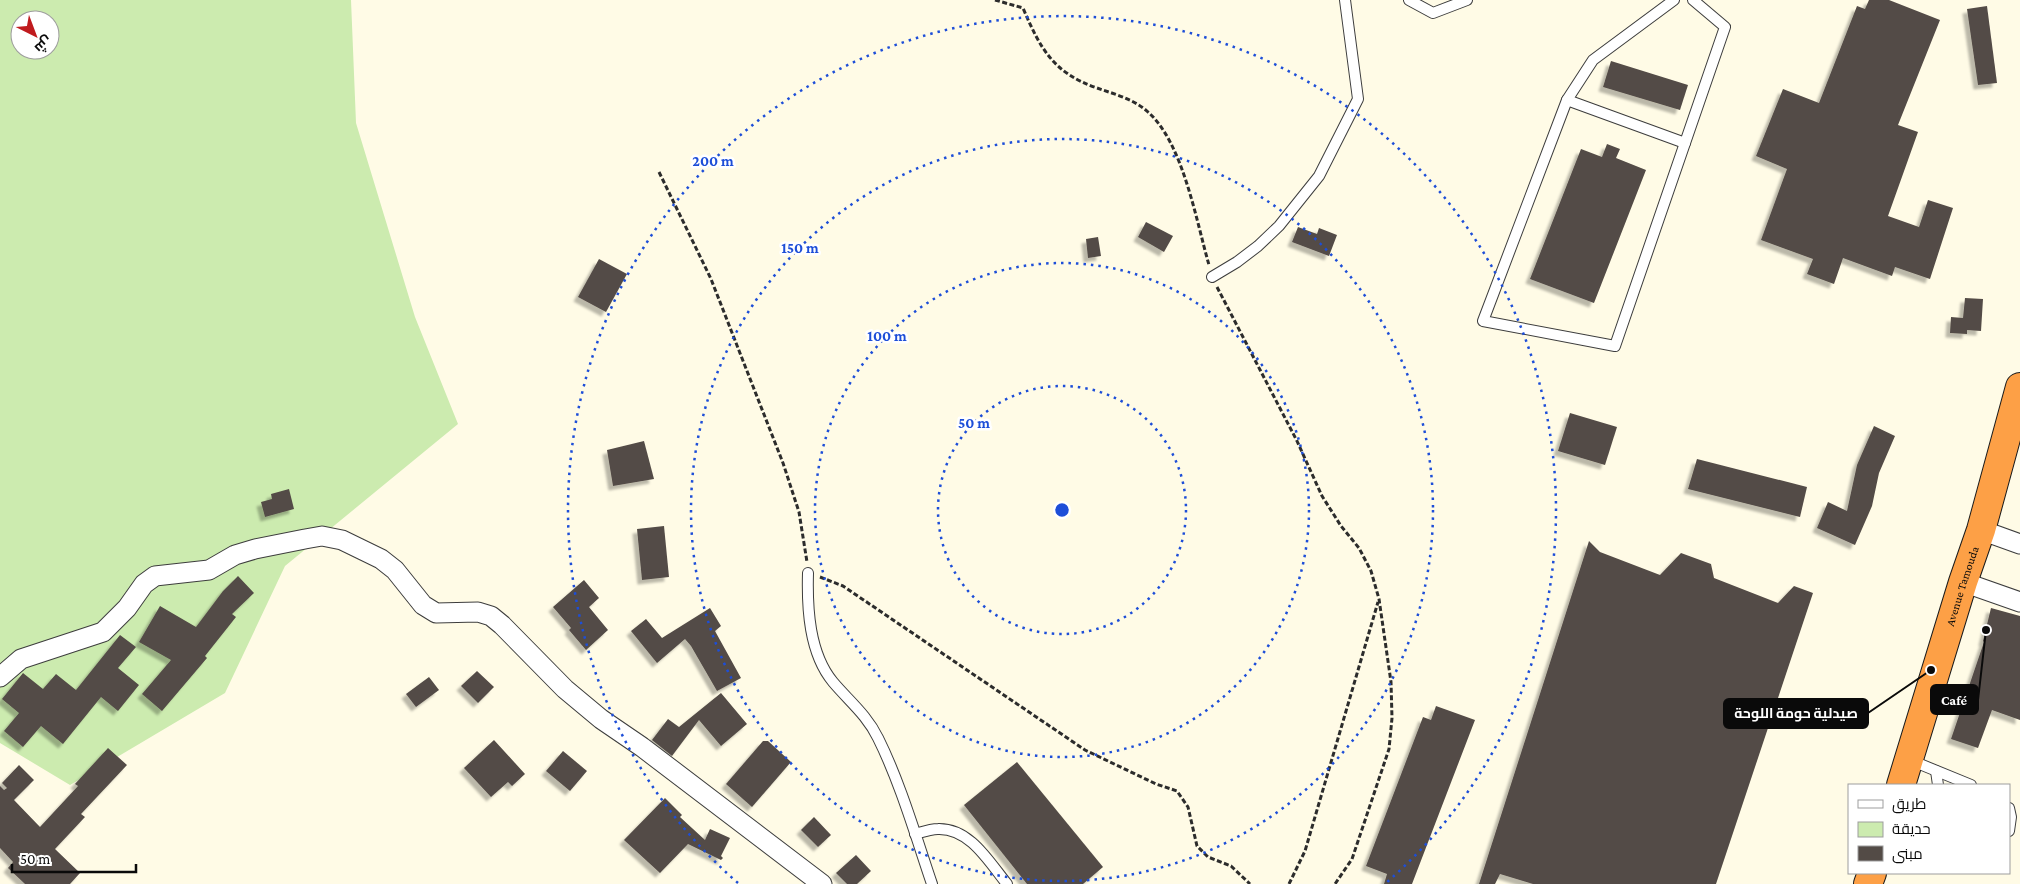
<svg xmlns="http://www.w3.org/2000/svg" width="2020" height="884" font-family="'Crimson Pro',Cairo,serif">
<style>
.green{fill:#ccebaf;fill-rule:evenodd}
.building{fill:#534b46;filter:url(#shadow)}
.lines{fill:none;stroke-linecap:round;stroke-linejoin:round}
.lane-casing{stroke:#3d3d3d;stroke-width:12}
.street-casing{stroke:#3d3d3d;stroke-width:21}
.highway-casing{stroke:#1b1b1b;stroke-width:30}
.path{stroke:#2c2c2c;stroke-width:3;stroke-dasharray:5 2.5;stroke-linecap:butt}
.lane{stroke:#fff;stroke-width:10}
.street{stroke:#fff;stroke-width:19}
.highway{stroke:#fda046;stroke-width:28}
.ring{fill:none;stroke:#1d4ed8;stroke-width:2.5;stroke-dasharray:2.5 5}
.labels{text-anchor:middle;stroke-width:5;stroke-linejoin:round;paint-order:stroke}
.street-label{font-size:12px;fill:#0a0a0a;stroke:#fff}
.centre{fill:#1d4ed8;stroke:#fff;stroke-width:2.5}
.ring-label{font-size:15px;text-anchor:middle;font-weight:bold;fill:#1d4ed8;stroke:#fff;stroke-width:5;stroke-linejoin:round;paint-order:stroke}
.leader{fill:none;stroke:#0a0a0a;stroke-width:2}
.callout-dot{fill:#0a0a0a;stroke:#fff;stroke-width:2}
.callout{fill:#0a0a0a;stroke:#0a0a0a;stroke-width:2}
.callout-label{font-size:14px;text-anchor:middle;font-weight:bold;fill:#fff}
</style>
<defs>
<filter id="shadow"><feDropShadow dx="-4.5" dy="4.5" stdDeviation="1" flood-color="#0004"/></filter>
</defs>
<rect width="100%" height="100%" fill="#fffbe6"/>
<path class="green" d="M0,0H351L356,123L415,317L458,424L285,566L225,693L70,785L0,743ZM20,20H50V50H20Z"/>
<g class="building">
<path d="M1869,0H1889L1940,20L1898,125L1918,132L1888,216L1919,227L1928,200L1953,208L1930,279L1895,267L1892,276L1843,258L1834,284L1807,274L1813,259L1761,240L1787,169L1756,156L1783,89L1819,103L1857,6L1865,9Z"/>
<path d="M1987,6L1997,83L1978,85L1967,9Z"/>
<path d="M1611,61L1688,85L1680,110L1603,87Z"/>
<path d="M1607,144L1620,149L1616,158L1646,170L1594,303L1530,279L1581,149L1602,157Z"/>
<path d="M1146,222L1173,236L1164,252L1138,237Z"/>
<path d="M1298,227L1317,234L1319,228L1337,235L1329,256L1292,242Z"/>
<path d="M1098,237L1101,256L1088,258L1086,239Z"/>
<path d="M599,259L627,274L606,312L578,297Z"/>
<path d="M1965,298L1983,299L1981,331L1967,330V334L1950,333L1951,317L1963,318Z"/>
<path d="M1570,413L1617,427L1605,465L1558,451Z"/>
<path d="M1874,426L1895,436L1879,473L1872,506L1855,545L1817,528L1828,502L1847,511L1857,465Z"/>
<path d="M644,441L654,479L613,486L607,450Z"/>
<path d="M1697,459L1807,487L1800,517L1688,489Z"/>
<path d="M289,489L294,509L265,517L261,502L272,499L271,494Z"/>
<path d="M664,526L669,577L642,580L637,529Z"/>
<path d="M1589,541L1600,552L1660,575L1681,553L1711,564L1714,578L1778,603L1794,586L1813,593L1716,884H1533L1500,874L1495,884H1479Z"/>
<path d="M238,576L254,593L232,614L236,617L205,656L207,658L162,711L142,694L171,660L139,642L160,606L196,627L223,591Z"/>
<path d="M584,580L599,598L589,607L608,630L586,650L569,630L571,628L553,607Z"/>
<path d="M710,608L721,626L715,631L741,678L717,691L691,646L685,639L657,663L631,631L646,619L662,638Z"/>
<path d="M1991,608L2020,616V720L1992,710L1978,748L1951,739L1984,642L1983,641Z"/>
<path d="M120,635L136,647L118,668L139,685L118,711L101,697L63,744L41,726L23,747L4,731L19,713L2,699L23,673L43,689L56,674L76,690Z"/>
<path d="M477,671L494,687L478,703L461,686Z"/>
<path d="M429,677L439,690L416,707L406,694Z"/>
<path d="M721,693L747,724L721,746L699,720L672,756L652,740L668,719L679,727Z"/>
<path d="M1436,706L1475,720L1412,884H1384L1387,874L1366,866L1423,717L1431,720Z"/>
<path d="M494,740L525,774L512,786L508,782L491,797L464,768Z"/>
<path d="M763,741H768L791,762L752,807L726,784Z"/>
<path d="M108,748L127,765L81,814L85,817L55,849L80,873L70,884H25L8,868L13,862L0,848V786L4,790L7,788L2,783L19,765L34,780L14,800L40,827L78,786L75,784Z"/>
<path d="M563,751L587,771L570,791L546,771Z"/>
<path d="M1017,762L1103,867L1083,884H1027L964,805Z"/>
<path d="M665,798L682,815L680,817L705,840L710,829L730,838L721,856L723,858L721,860L688,844L660,873L624,840Z"/>
<path d="M814,817L831,835L818,847L801,830Z"/>
<path d="M856,855L871,871L857,884H847L836,873Z"/>
</g>
<g class="lines">
<g class="lane-casing">
<g id="lane">
<path d="M1409,0L1433,13L1467,0"/>
<path d="M1674,0L1593,60L1567,100L1483,321L1615,346L1725,27L1693,0"/>
<path d="M1567,100L1685,143"/>
<path d="M1212,277L1237,262L1258,246L1279,226L1319,176L1358,99L1345,0"/>
<path d="M808,573C807,608 809,653 833,682C849,701 867,715 878,738C900,782 916,837 932,884"/>
<path d="M1910,760L1971,785"/>
<path d="M1936,771L1938,785"/>
<path d="M2009,808L2011,817L2009,831"/>
<path d="M915,834C922,832 931,829 938,829C970,828 989,862 1007,884"/>
</g>
</g>
<g class="street-casing">
<g id="street">
<path d="M1981,530L2020,544"/>
<path d="M1963,582L2020,602"/>
<path d="M0,677L21,659L103,632L127,608L144,584L155,576L209,570L235,555L255,549L305,539L322,536L342,540L381,559L395,570L423,605L436,613L478,612L491,616L502,625L565,689L601,719L642,747L822,884"/>
</g>
</g>
<g class="highway-casing">
<g id="highway">
<path id="s1" d="M1901,785L1963,582L1981,530L2020,387"/>
<path d="M1868,884L1872,873"/>
</g>
</g>
<g class="path">
<path d="M995,0L1023,8C1040,48 1053,73 1097,88C1114,94 1134,99 1148,112C1183,143 1196,220 1209,265"/>
<path d="M659,172L711,279L783,463L799,512L807,562"/>
<path d="M1217,287L1297,441L1322,496L1341,526L1359,548L1371,571L1379,599L1391,682L1392,718L1389,749L1352,859L1335,884"/>
<path d="M820,577L843,586L1085,750L1156,784L1177,791L1188,807L1197,846L1208,857L1231,866L1250,884"/>
<path d="M1289,884L1305,851L1378,602"/>
</g>
<use href="#lane" class="lane"/>
<use href="#street" class="street"/>
<use href="#highway" class="highway"/>
</g>
<g class="ring">
<circle cx="1062" cy="510" r="124"/>
<circle cx="1062" cy="510" r="247"/>
<circle cx="1062" cy="510" r="371"/>
<path d="M738 883A494 494 0 1 1 1386 883"/>
</g>
<g class="labels">
<g class="street-label">
<text dy="4" stroke="none"><textPath href="#s1" startOffset="208">Avenue Tamouda</textPath></text>
</g>
</g>
<circle cx="1062" cy="510" r="8" class="centre"/>
<g class="ring-label">
<text x="713" y="166">200 m</text>
<text x="800" y="253">150 m</text>
<text x="887" y="341">100 m</text>
<text x="974" y="428">50 m</text>
</g>
<path class="leader" d="M1986 630L1978 700M1931 670L1868 713"/>
<g class="callout-dot">
<circle cx="1986" cy="630" r="5"/>
<circle cx="1931" cy="670" r="5"/>
</g>
<g class="callout">
<rect x="1931" y="685" width="47" height="29" rx="5"/>
<rect x="1724" y="699" width="144" height="29" rx="5"/>
</g>
<g class="callout-label">
<text x="1954" y="705">Café</text>
<text x="1796" y="718">صيدلية حومة اللوحة</text>
</g>
<rect x="1848" y="784" width="162" height="90" fill="#ffffff" stroke="#9d9d9d"/>
<rect x="1858" y="800" width="25" height="8" fill="#ffffff" stroke="#9d9d9d"/>
<text x="1892" y="809" font-size="15" fill="#0a0a0a">طريق</text>
<rect x="1858" y="822" width="25" height="15" fill="#ccebaf" stroke="#9d9d9d"/>
<text x="1892" y="834" font-size="15" fill="#0a0a0a">حديقة</text>
<rect x="1858" y="846" width="25" height="15" fill="#534b46" stroke="#9d9d9d"/>
<text x="1892" y="859" font-size="15" fill="#0a0a0a">مبنى</text>
<g transform="translate(35 35) rotate(138)"><circle r="24" fill="#ffffff" stroke="#9d9d9d"/>
<path d="M0-4L9 19L0 12L-9 19Z" fill="#c01b1e"/>
<text y="-8" font-size="14" font-weight="bold" text-anchor="middle" fill="#0a0a0a">ش</text>
</g>
<path d="M12 864v8h124v-8" fill="none" stroke="#0a0a0a" stroke-width="2.5"/>
<text x="20" y="864" font-size="15" fill="#0a0a0a" stroke="#ffffff" stroke-width="4" paint-order="stroke">50 m</text>
</svg>
